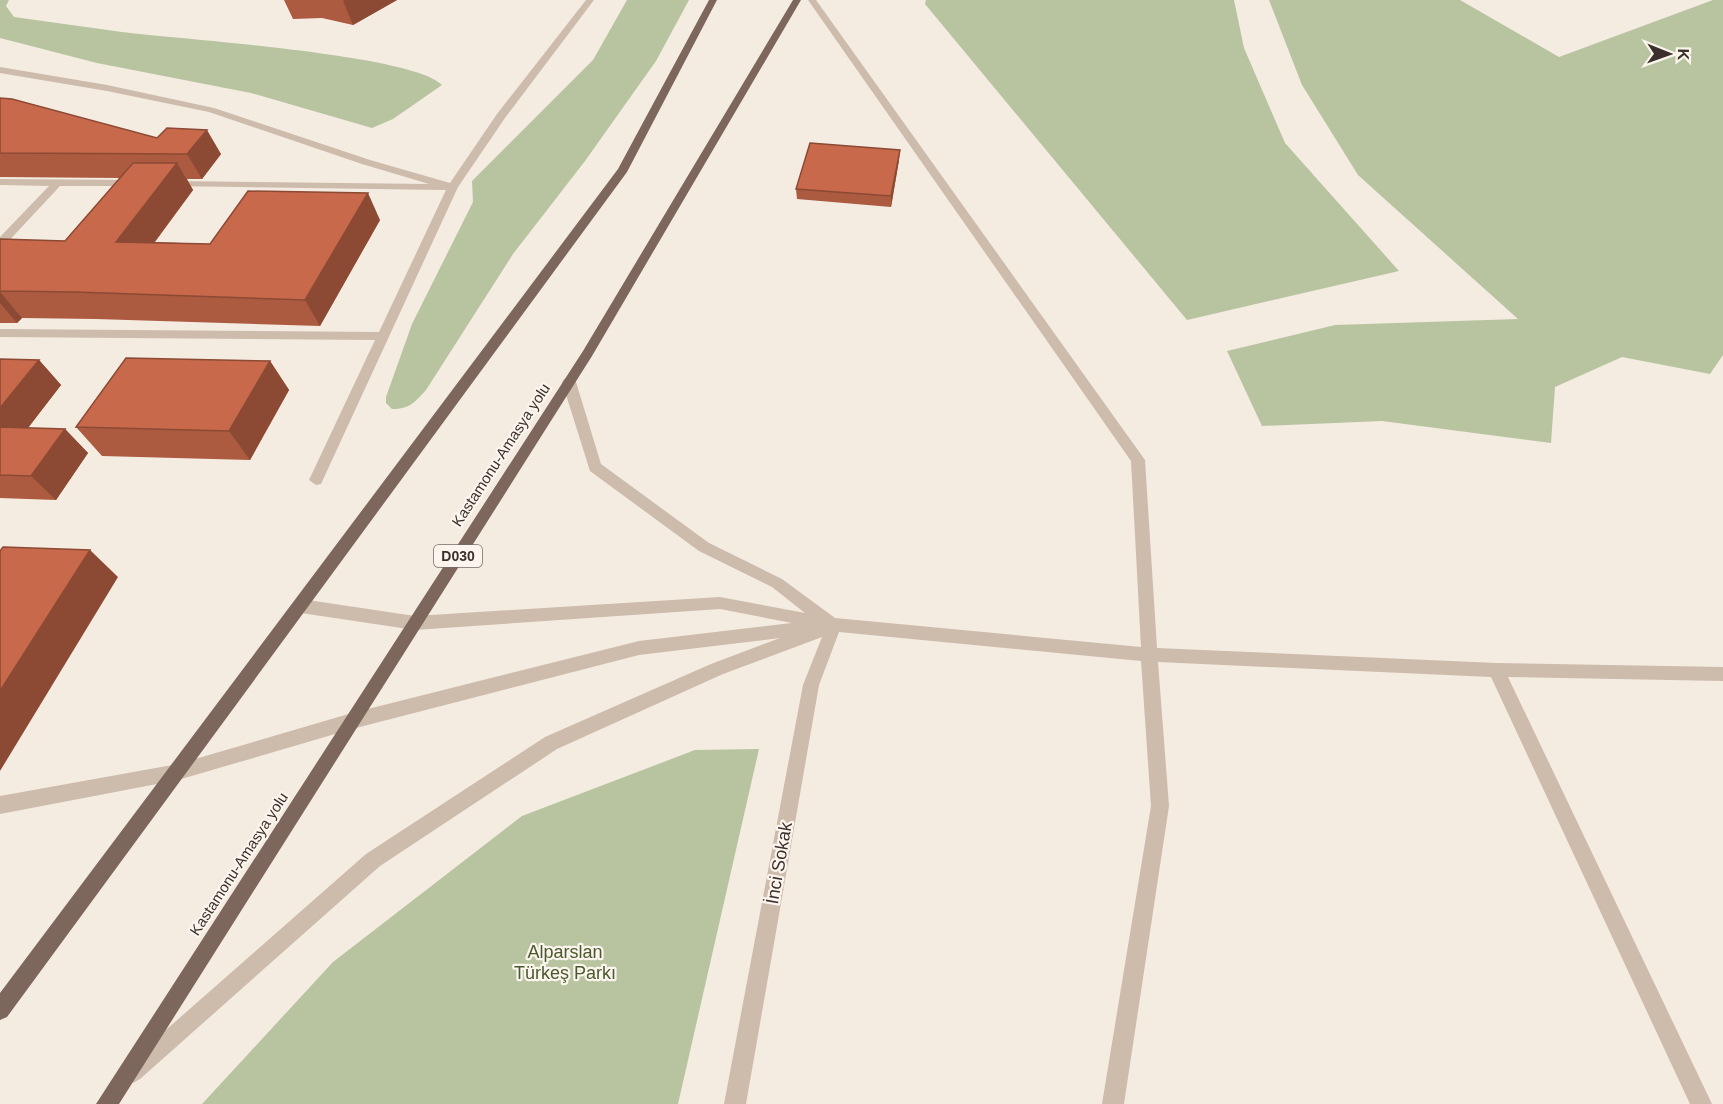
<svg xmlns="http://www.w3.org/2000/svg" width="1723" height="1104" font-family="Arial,sans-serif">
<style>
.green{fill:#b8c4a0}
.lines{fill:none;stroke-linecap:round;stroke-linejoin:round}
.street{fill:#cdbbac;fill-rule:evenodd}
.primary{fill:#7d675c;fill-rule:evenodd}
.wall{fill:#ac5a40}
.shaded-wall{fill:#8c4a34}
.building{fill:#c8694b;stroke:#8c4a34;stroke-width:1.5}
.labels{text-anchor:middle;stroke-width:4.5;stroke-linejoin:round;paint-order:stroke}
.shield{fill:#fbf5ee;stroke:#756b66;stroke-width:1.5}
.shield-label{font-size:14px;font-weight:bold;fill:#3b302b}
.street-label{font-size:15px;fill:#3b302b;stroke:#fbf5ee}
.near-street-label{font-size:18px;fill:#3b302b;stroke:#fbf5ee}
.near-park-label{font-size:18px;fill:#4a5a2e;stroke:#fbf5ee}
</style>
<rect width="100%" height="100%" fill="#f4ebe1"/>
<g class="green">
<path d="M0,0H9L6,6L14,17C50,22 86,27 122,32C176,39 413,54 442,85L393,119L372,128L251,93L97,63L0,38Z"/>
<path d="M627,0H689L656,61L585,161L513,254L426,390C415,402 410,409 392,409L386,403V397L412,324L473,202L472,181L593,60Z"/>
<path d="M926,0H1234L1244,48L1285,143L1399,271L1187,320L925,4Z"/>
<path d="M1269,0H1460L1559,57L1713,0H1723V355L1710,374L1622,357L1555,387L1551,443L1382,421L1262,426L1227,351L1335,325L1518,319L1358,175L1302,85Z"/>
<path d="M759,749L678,1104H202L333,962L522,816L695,750Z"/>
</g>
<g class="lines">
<g class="street">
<path d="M586,0H594L505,118L458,187L321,484L316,485L309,480L375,340L0,337V329L379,332L446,190L167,186V182L171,181L429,184L362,164L209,112L107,91L0,73V67L107,85L214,108L370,160L450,183L497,114Z"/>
<path d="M808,0H816L1145,460L1157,648L1496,663L1723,667V681L1508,677L1712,1104H1690L1491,677L1158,662L1169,806L1124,1104H1102L1151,806L1141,661L839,632L819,685L746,1104H724L803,685L822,637L723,674L557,749L380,866L140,1079L133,1083L126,1079L122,1072L126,1065L366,854L545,737L711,664L780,638L639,655L352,729L178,780L0,814V796L178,764L352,713L639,641L792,623L720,609L415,630L301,613L295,611L293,606L295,601L301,599L415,616L720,597L805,613L772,587L699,551L590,471L562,382L564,379H574L576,382L601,464L709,543L782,579L835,618L1141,647L1131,461Z"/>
<path d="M0,179L135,180L140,183L135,186H60L4,246L0,247V237L49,186L0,185Z"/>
</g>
<g class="primary">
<path d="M709,0H717L627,172L7,1017L0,1020V993L618,169Z"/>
<path d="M793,0H801L592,356L119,1104H96L583,351Z"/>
</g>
</g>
<g class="wall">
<path d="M284,0H397L353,25L322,18L293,19Z"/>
<path d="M0,98L221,154L202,179H187L193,190L155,242L210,244L380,220L320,326L96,319L22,318L17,323H0V239L65,241L120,178L0,177Z"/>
<path d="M899,160L891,207L797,199L796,189Z"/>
<path d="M0,359L39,360L61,385L28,428L65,429L88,453L56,500L0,498Z"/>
<path d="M270,361L289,390L250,460L102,456L76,427Z"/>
</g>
<g class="shaded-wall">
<path d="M344,0H397L353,25L343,1Z"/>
<path d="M207,130L221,154L202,179L187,154Z"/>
<path d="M900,150L899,160L891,207V196Z"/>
<path d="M177,163L193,190L135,268L116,242Z"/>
<path d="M368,193L380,220L320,326L305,300Z"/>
<path d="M0,292L22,318L17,323L0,303Z"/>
<path d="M39,360L61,385L10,451L0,441V408Z"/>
<path d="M270,361L289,390L250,460L229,431Z"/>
<path d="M65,429L88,453L56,500L31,476Z"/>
<path d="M90,550L118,577L0,771V691Z"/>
</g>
<g class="building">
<path d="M0,98L12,99L157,138L167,128L207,130L187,154L0,153Z"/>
<path d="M810,143L900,150L891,196L796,189Z"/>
<path d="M133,163H177L116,242L210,244L248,191L368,193L305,300L75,292L0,291V239L65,241Z"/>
<path d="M126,358L270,361L229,431L76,427Z"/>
<path d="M0,359L39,360L0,408Z"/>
<path d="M0,427L65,429L31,476L0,475Z"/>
<path d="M3,547L90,550L0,691V551Z"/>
</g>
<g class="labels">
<rect class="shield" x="434" y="545" width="48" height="22" rx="4.5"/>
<g class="shield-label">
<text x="458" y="561">D030</text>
</g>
<g class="street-label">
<text transform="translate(501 455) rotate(-57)" y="5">Kastamonu-Amasya yolu</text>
<text transform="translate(239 864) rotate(-57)" y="5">Kastamonu-Amasya yolu</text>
</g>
<g class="near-street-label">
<text transform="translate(779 863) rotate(-80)" y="6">İnci Sokak</text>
</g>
<g class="near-park-label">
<text x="565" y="958">Alparslan<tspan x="565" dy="21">Türkeş Parkı</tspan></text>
</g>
</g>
<g transform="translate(1669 54) rotate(91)" stroke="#fbf5ee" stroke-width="4.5" paint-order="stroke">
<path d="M0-4.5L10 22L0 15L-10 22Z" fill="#3b302b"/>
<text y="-9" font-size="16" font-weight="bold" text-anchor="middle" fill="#3b302b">K</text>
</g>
</svg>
